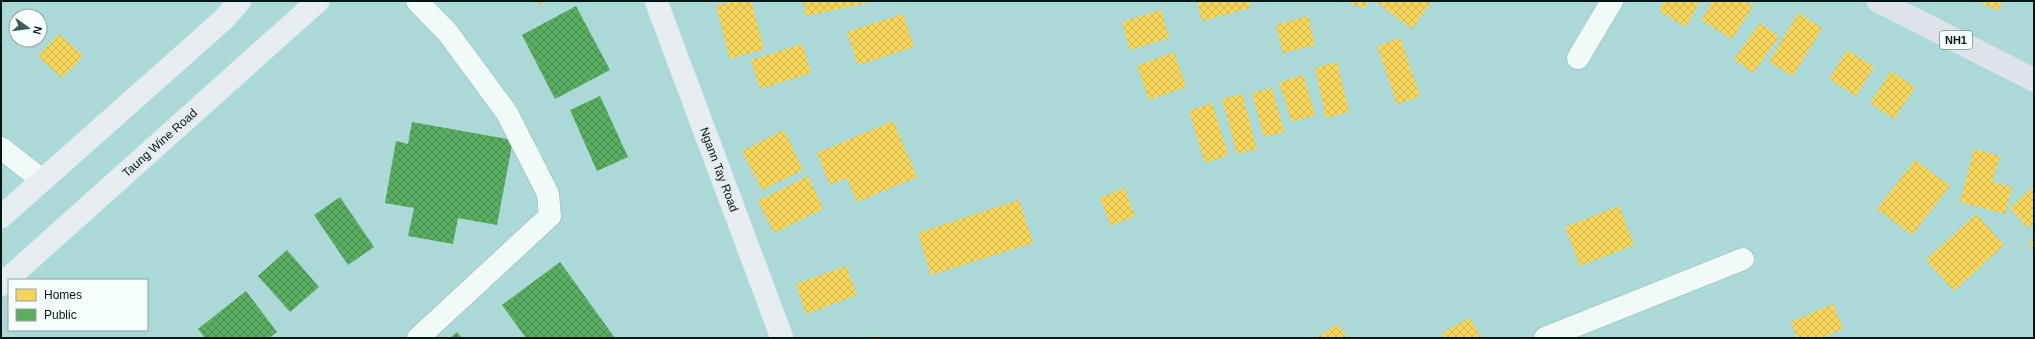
<svg xmlns="http://www.w3.org/2000/svg" width="2035" height="339" font-family="Helvetica,sans-serif">
<style>
.homes{fill:url(#homes-cross-hatch)}
.public{fill:url(#public-cross-hatch)}
.lines{fill:none;stroke-linecap:round;stroke-linejoin:round}
.minor-casing{stroke:#92b7b6;stroke-width:23}
.major-casing{stroke:#d9eeed;stroke-width:23}
.highway-casing{stroke:#d9eeed;stroke-width:23}
.minor{stroke:#f2f9f9;stroke-width:22}
.major{stroke:#e7ecf0;stroke-width:22}
.highway{stroke:#e0e2ea;stroke-width:22}
.labels{text-anchor:middle;stroke-width:4;stroke-linejoin:round;paint-order:stroke}
.shield{fill:#f6fdfd;stroke:#4a5c5b;stroke-width:1}
.shield-label{font-size:11px;font-weight:bold;fill:#001716}
.street-label{font-size:12px;fill:#001716;stroke:#f6fdfd}
</style>
<defs>
<pattern id="homes-cross-hatch" width="8" height="8" patternUnits="userSpaceOnUse"><rect width="8" height="8" fill="#f6d55c"/><path d="M0 0l8 8M0 8l8-8" fill="none" stroke="#d1b64f"/></pattern>
<pattern id="public-cross-hatch" width="8" height="8" patternUnits="userSpaceOnUse"><rect width="8" height="8" fill="#5aae61"/><path d="M0 0l8 8M0 8l8-8" fill="none" stroke="#488d4f"/></pattern>
</defs>
<rect width="100%" height="100%" fill="#abd9d8"/>
<g class="homes">
<path d="M536,1H547L538,5Z"/>
<path d="M734,1H751L764,49L730,59L716,6Z"/>
<path d="M803,1H872V2L806,16Z"/>
<path d="M1197,1H1249L1250,8L1202,21Z"/>
<path d="M1345,1H1368L1365,9Z"/>
<path d="M1375,1H1432L1412,29Z"/>
<path d="M1665,1H1700L1686,27L1659,11Z"/>
<path d="M1713,1H1744L1753,6L1732,39L1701,20Z"/>
<path d="M1978,1H2003L1998,11Z"/>
<path d="M1161,10L1169,38L1130,50L1122,22Z"/>
<path d="M1798,13L1822,28L1793,76L1769,62Z"/>
<path d="M903,14L914,47L858,65L847,32Z"/>
<path d="M1308,16L1315,45L1283,53L1276,25Z"/>
<path d="M1760,23L1779,37L1753,73L1734,59Z"/>
<path d="M59,34L83,56L62,78L38,56Z"/>
<path d="M1400,38L1420,96L1397,104L1377,46Z"/>
<path d="M802,44L811,73L760,89L751,60Z"/>
<path d="M1847,50L1874,67L1856,96L1829,79Z"/>
<path d="M1174,52L1186,87L1149,100L1137,66Z"/>
<path d="M1337,62L1349,112L1326,118L1315,68Z"/>
<path d="M1891,71L1915,87L1894,119L1870,103Z"/>
<path d="M1303,75L1315,115L1292,122L1279,83Z"/>
<path d="M1272,88L1284,132L1264,137L1252,93Z"/>
<path d="M1242,94L1257,149L1237,154L1222,99Z"/>
<path d="M1212,103L1228,155L1205,163L1189,111Z"/>
<path d="M893,121L917,177L857,202L847,178L830,185L817,153Z"/>
<path d="M784,130L803,170L762,190L742,151Z"/>
<path d="M1974,149L2000,156L1992,182L2012,187L2005,214L1960,202Z"/>
<path d="M1915,160L1950,186L1912,235L1877,209Z"/>
<path d="M808,176L823,209L774,233L758,201Z"/>
<path d="M2034,186V223L2028,228L2010,208Z"/>
<path d="M1124,188L1135,216L1111,226L1100,198Z"/>
<path d="M1019,200L1033,243L931,275L918,233Z"/>
<path d="M1619,206L1634,245L1580,266L1565,227Z"/>
<path d="M1976,214L2004,245L1954,291L1926,260Z"/>
<path d="M2034,238V250L2029,243Z"/>
<path d="M846,266L857,295L806,314L796,284Z"/>
<path d="M1833,304L1843,329L1821,338H1797L1791,322Z"/>
<path d="M1470,318L1481,338H1444L1442,333Z"/>
<path d="M1338,324L1347,338H1316Z"/>
<path d="M879,335V338H870Z"/>
</g>
<g class="public">
<path d="M576,6L610,70L555,99L522,35Z"/>
<path d="M600,96L628,157L597,171L570,110Z"/>
<path d="M412,122L513,140L497,225L458,218L453,244L408,236L414,208L385,203L396,141L408,144Z"/>
<path d="M340,197L374,247L348,265L314,215Z"/>
<path d="M287,250L319,287L290,312L258,276Z"/>
<path d="M560,262L615,338H526L502,305Z"/>
<path d="M246,291L277,332L269,338H205L198,329Z"/>
<path d="M457,332L462,338H450Z"/>
</g>
<g class="lines">
<g class="minor-casing">
<g id="minor">
<path d="M417,1L448,33L507,113L548,194L550,216L418,338"/>
<path d="M1578,58L1612,1"/>
<path d="M1,148L42,180"/>
<path d="M1545,338L1743,259"/>
</g>
</g>
<g class="major-casing">
<g id="major">
<path id="s1" d="M656,1L782,338"/>
<path d="M1,217L223,20L240,1"/>
<path id="s2" d="M1,285L318,1"/>
</g>
</g>
<g class="highway-casing">
<path id="highway" d="M1878,1L2034,80"/>
</g>
<use href="#minor" class="minor"/>
<use href="#major" class="major"/>
<use href="#highway" class="highway"/>
</g>
<g class="labels">
<rect class="shield" x="1940" y="31" width="32" height="18" rx="3"/>
<g class="shield-label">
<text x="1956" y="44">NH1</text>
</g>
<g class="street-label">
<text dy="4" stroke="none"><textPath href="#s2" startOffset="213">Taung Wine Road</textPath></text>
<text dy="4" stroke="none"><textPath href="#s1" startOffset="180">Ngann Tay Road</textPath></text>
</g>
</g>
<rect width="2035" height="339" fill="none" stroke="#001716" stroke-width="4"/>
<rect x="8" y="279" width="140" height="52" fill="#f6fdfd" stroke="#94a1a1"/>
<rect x="16" y="289" width="20" height="12" fill="#f6d55c" stroke="#94a1a1"/>
<text x="44" y="299" font-size="12" fill="#001716">Homes</text>
<rect x="16" y="309" width="20" height="12" fill="#5aae61" stroke="#94a1a1"/>
<text x="44" y="319" font-size="12" fill="#001716">Public</text>
<g transform="translate(28 28) rotate(104)"><circle r="19" fill="#f6fdfd" stroke="#94a1a1"/>
<path d="M0-3L7 15L0 10L-7 15Z" fill="#3c5b5a"/>
<text y="-6" font-size="11" font-weight="bold" text-anchor="middle" fill="#001716">N</text>
</g>
</svg>
